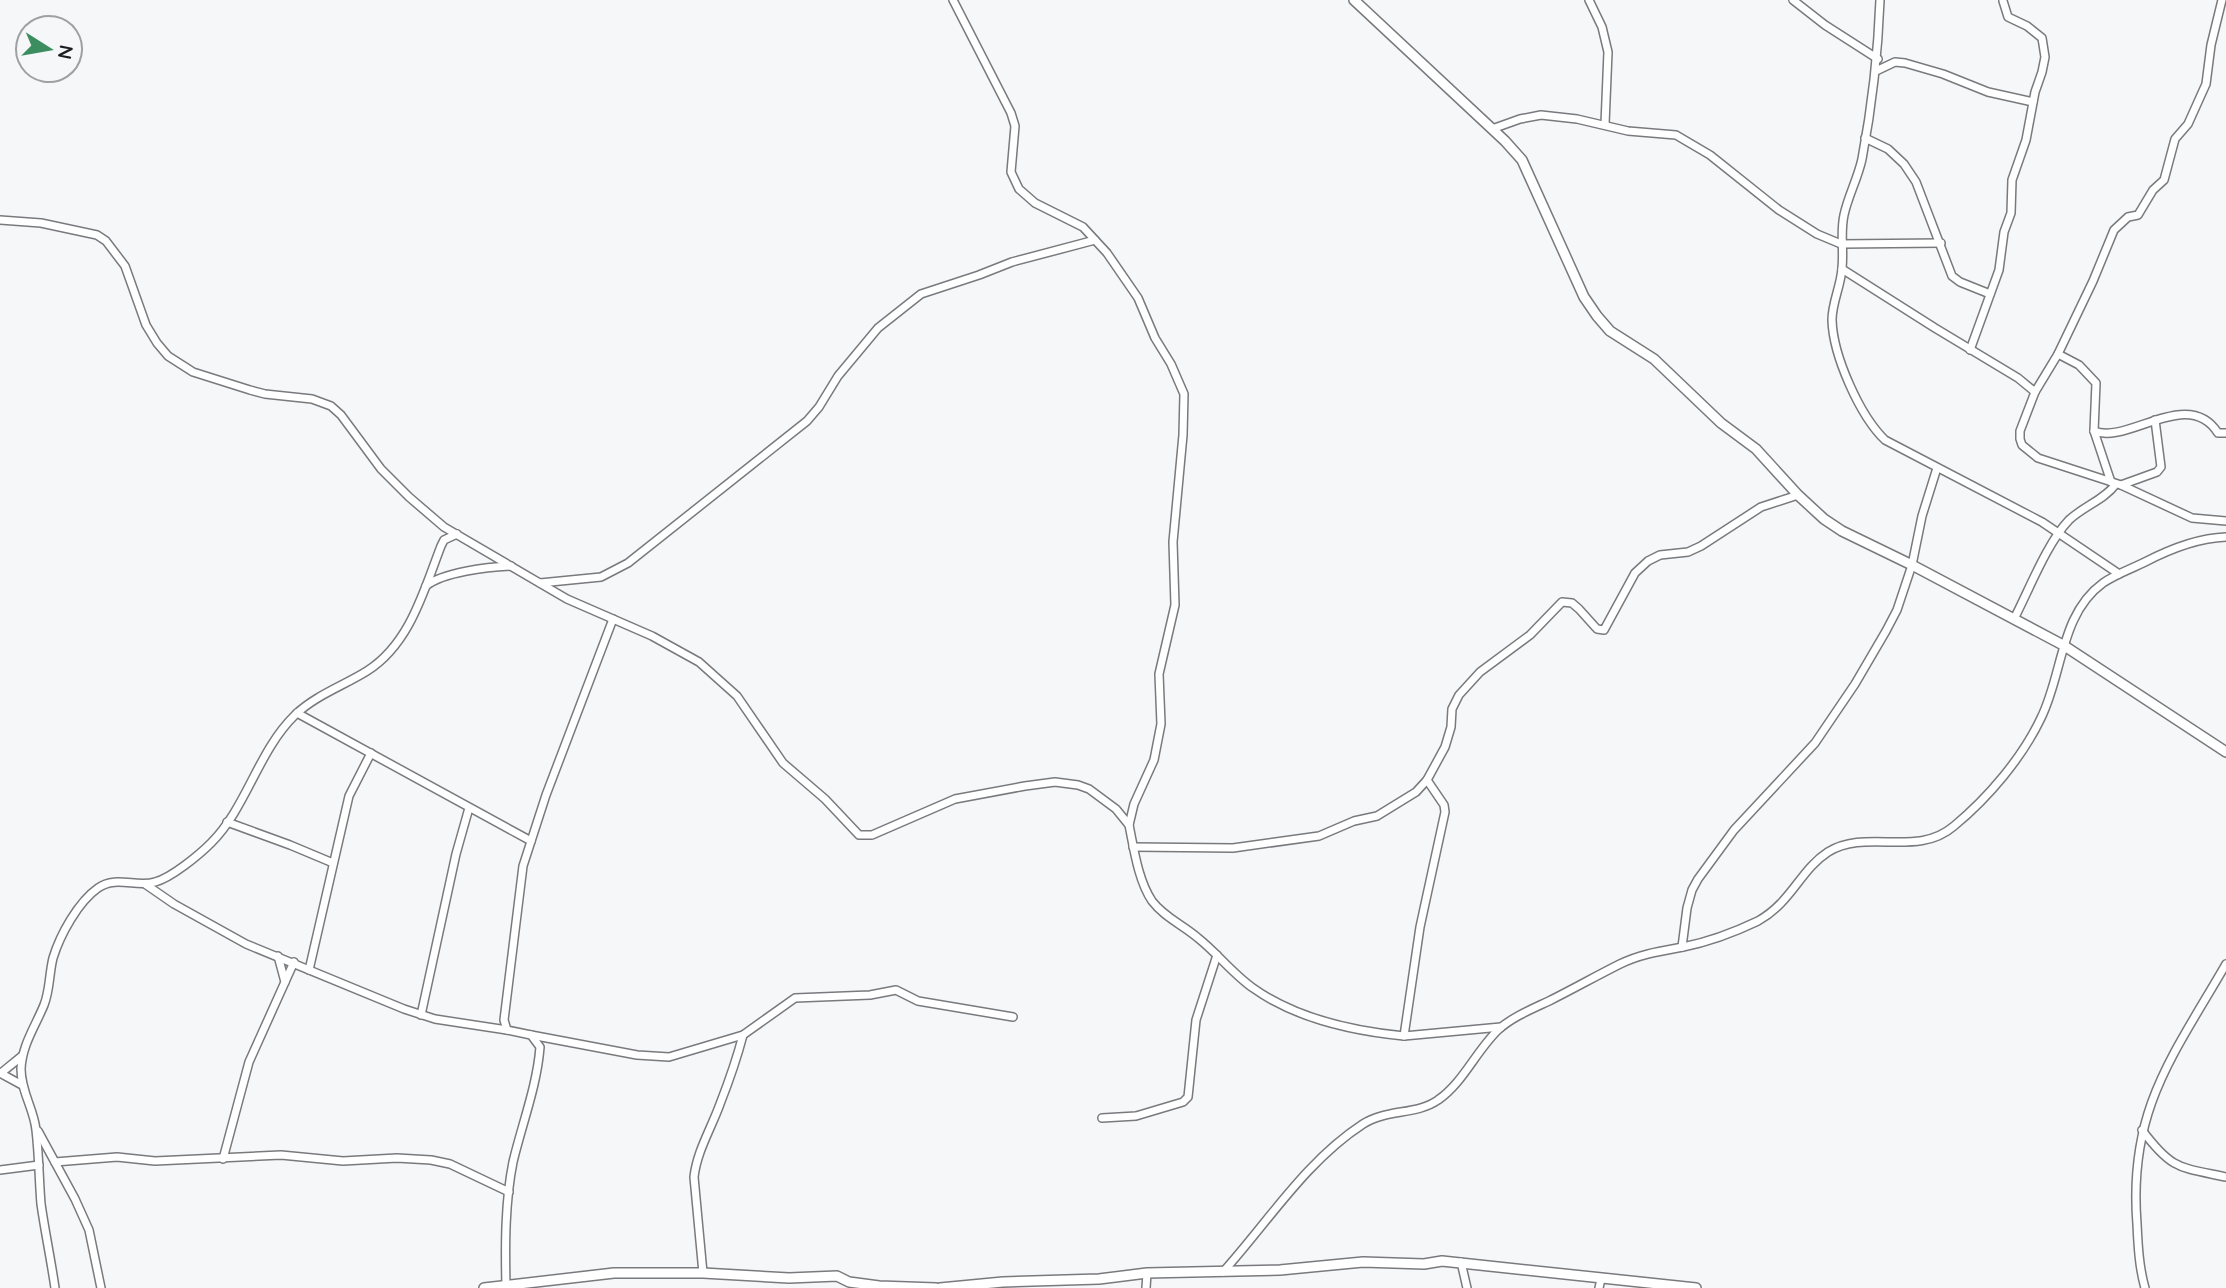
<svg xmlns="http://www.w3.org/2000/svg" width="2226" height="1288" font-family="Quicksand,sans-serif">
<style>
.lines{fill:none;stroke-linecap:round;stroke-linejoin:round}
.minor-casing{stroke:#797a7d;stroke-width:10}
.tertiary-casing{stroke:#797a7d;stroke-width:12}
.minor{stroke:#fff;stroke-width:7}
.tertiary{stroke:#fff;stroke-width:9}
</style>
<rect width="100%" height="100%" fill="#f6f7f9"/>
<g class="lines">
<g class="minor-casing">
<g id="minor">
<path d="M953,0L1011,113L1015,126L1011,172L1019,189L1035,203L1083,227L1107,253L1138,298L1155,338L1171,364L1184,394L1183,435L1173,542L1175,605L1159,674L1161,724L1154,760L1134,804L1129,825"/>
<path d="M1589,0L1602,27L1608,52L1605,124"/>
<path d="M1793,0L1825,25L1878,59"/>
<path d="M1880,0C1878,54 1872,106 1862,159C1858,178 1848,196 1844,215C1840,233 1844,250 1842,268C1841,286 1832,302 1832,320C1833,356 1860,416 1885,440L2042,522L2119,574"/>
<path d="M2222,0L2211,45L2206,84L2188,124L2175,139L2164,180L2153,190L2138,215L2128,217L2114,230L2093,281L2058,354L2035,392L2020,431V439L2022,445L2038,458L2121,485L2192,518L2226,521"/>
<path d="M1876,71L1895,62L1905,63L1943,74L1988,92L2033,102"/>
<path d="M1492,129L1520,119L1541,115L1577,119L1628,131L1676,135L1710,155L1779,210L1817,234L1841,244L1941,243"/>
<path d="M1865,138L1888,149L1904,164L1916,182L1952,276L1960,282L1990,294"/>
<path d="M0,220L41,223L97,235L106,241L125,266L146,325L157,343L168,356L193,372L250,390L265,394L312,399L331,406L341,415L381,469L409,497L444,527L567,599L652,636L699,662L737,696L783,763L825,799L859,835H872L955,799L1025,786L1055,782L1078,785L1089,789L1116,809L1129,825C1134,849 1138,880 1152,901C1164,917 1183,925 1198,938C1217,953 1233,974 1253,988C1295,1018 1353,1031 1404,1036L1501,1027"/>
<path d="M1842,269L1935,328L2018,378L2035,392"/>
<path d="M1970,350L1999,270L2004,232L2011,213L2012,180L2026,140L2035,92L2042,72L2045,57L2042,38L2027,26L2008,17L2003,1"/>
<path d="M2058,354L2079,365L2096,383L2094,431L2111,482"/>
<path d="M2094,431C2128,445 2188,386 2218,433H2226"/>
<path d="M2121,485L2157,472L2161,467L2155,420"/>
<path d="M540,583L601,577L628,563L807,421L819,407L838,376L878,328L921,294L979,275L1012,262L1095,240"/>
<path d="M426,586C443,572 488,567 511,566"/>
<path d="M2014,619C2029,590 2047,543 2069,520C2084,506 2104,500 2116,484"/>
<path d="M297,713L531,841"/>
<path d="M227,822L290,845L333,863"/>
<path d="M1133,847L1233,848L1319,836L1354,821L1377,816L1416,792L1427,780L1445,747L1451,727L1452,709L1459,695L1480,672L1530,635L1562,602L1572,603L1579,609L1597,629L1604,630L1635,573L1648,561L1660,555L1688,552L1701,546L1761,507L1798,495"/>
<path d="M145,884L174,904L246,944L404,1009L435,1019L507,1030"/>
<path d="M1682,947L1687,908L1692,890L1698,879L1734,830L1815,743L1855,684L1886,631L1897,610L1912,565L1922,516L1937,468"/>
<path d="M278,956L285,982"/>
<path d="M309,970L349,796L371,753"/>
<path d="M421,1015L456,854L469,808"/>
<path d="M531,1035L637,1055L669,1057L743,1035L795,998L870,995L896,990L918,1001L1013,1017"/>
<path d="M1404,1036L1420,927L1445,812L1444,805L1427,780"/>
<path d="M0,1073L22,1085"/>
<path d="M1,1073L22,1056"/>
<path d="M1102,1118L1136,1116L1183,1102L1188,1097L1196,1020L1217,955"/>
<path d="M2142,1130C2172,1170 2179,1167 2226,1177"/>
<path d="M38,1131L75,1199L89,1230L101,1288"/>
<path d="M223,1159L249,1062L294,962"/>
<path d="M55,1162L117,1157L155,1161L281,1155L343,1161L397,1158L431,1160L450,1164L509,1192"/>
<path d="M0,1170L39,1165"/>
<path d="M1461,1262L1467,1288"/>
<path d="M1223,1272C1268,1222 1306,1161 1363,1124C1386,1109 1417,1115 1438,1100C1463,1083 1476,1051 1498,1030C1512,1017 1532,1009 1549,1001C1573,989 1596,976 1620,964C1640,954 1661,951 1683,947C1708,942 1735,932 1758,921C1792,902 1800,870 1828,852C1867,828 1917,858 1954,826C1988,798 2022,758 2041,718C2063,674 2060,614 2103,583C2116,574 2131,569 2145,562C2170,549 2197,538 2226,537"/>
<path d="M703,1273L694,1177C697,1151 711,1129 720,1104C729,1081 737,1058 743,1035"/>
<path d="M506,1286C505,1245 505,1202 513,1162C522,1124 537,1086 540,1047L531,1035L507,1030L504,1020L523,866L546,795L613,619"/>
<path d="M55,1288C51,1260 45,1232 41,1204C39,1180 39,1155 36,1130C34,1109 21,1092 21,1069C22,1045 35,1027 44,1005C50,990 49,974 53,958C60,935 78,902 98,888C116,875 137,888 155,882C171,878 199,855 211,843C247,807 258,751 295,715C316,695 343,686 367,671C410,644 424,590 441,546L444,540L457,534"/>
<path d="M1146,1288L1147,1273"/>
<path d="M1599,1288L1601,1279"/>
<path d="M2145,1288C2139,1267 2138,1245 2137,1224C2128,1110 2173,1056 2226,964"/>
</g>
</g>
<g class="tertiary-casing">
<g id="tertiary">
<path d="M1354,0L1505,141L1522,160L1584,297L1597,316L1610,331L1654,359L1721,423L1756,449L1798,495L1824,519L1842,531L1912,565L2063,645L2226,752"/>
<path d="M484,1288L614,1273H703L789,1278L837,1276L849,1282L879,1286L936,1288"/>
<path d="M940,1288L1003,1282L1099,1279L1147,1273L1280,1270L1363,1262L1424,1264L1442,1261L1696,1288"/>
</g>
</g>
<use href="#minor" class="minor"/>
<use href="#tertiary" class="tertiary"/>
</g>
<g transform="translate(49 49) rotate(101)"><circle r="33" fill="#f6f7f9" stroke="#9fa0a1" stroke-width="2"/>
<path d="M0-5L12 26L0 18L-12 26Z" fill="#3c8d5f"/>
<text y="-10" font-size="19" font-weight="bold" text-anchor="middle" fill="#1c1d1e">N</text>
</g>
</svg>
